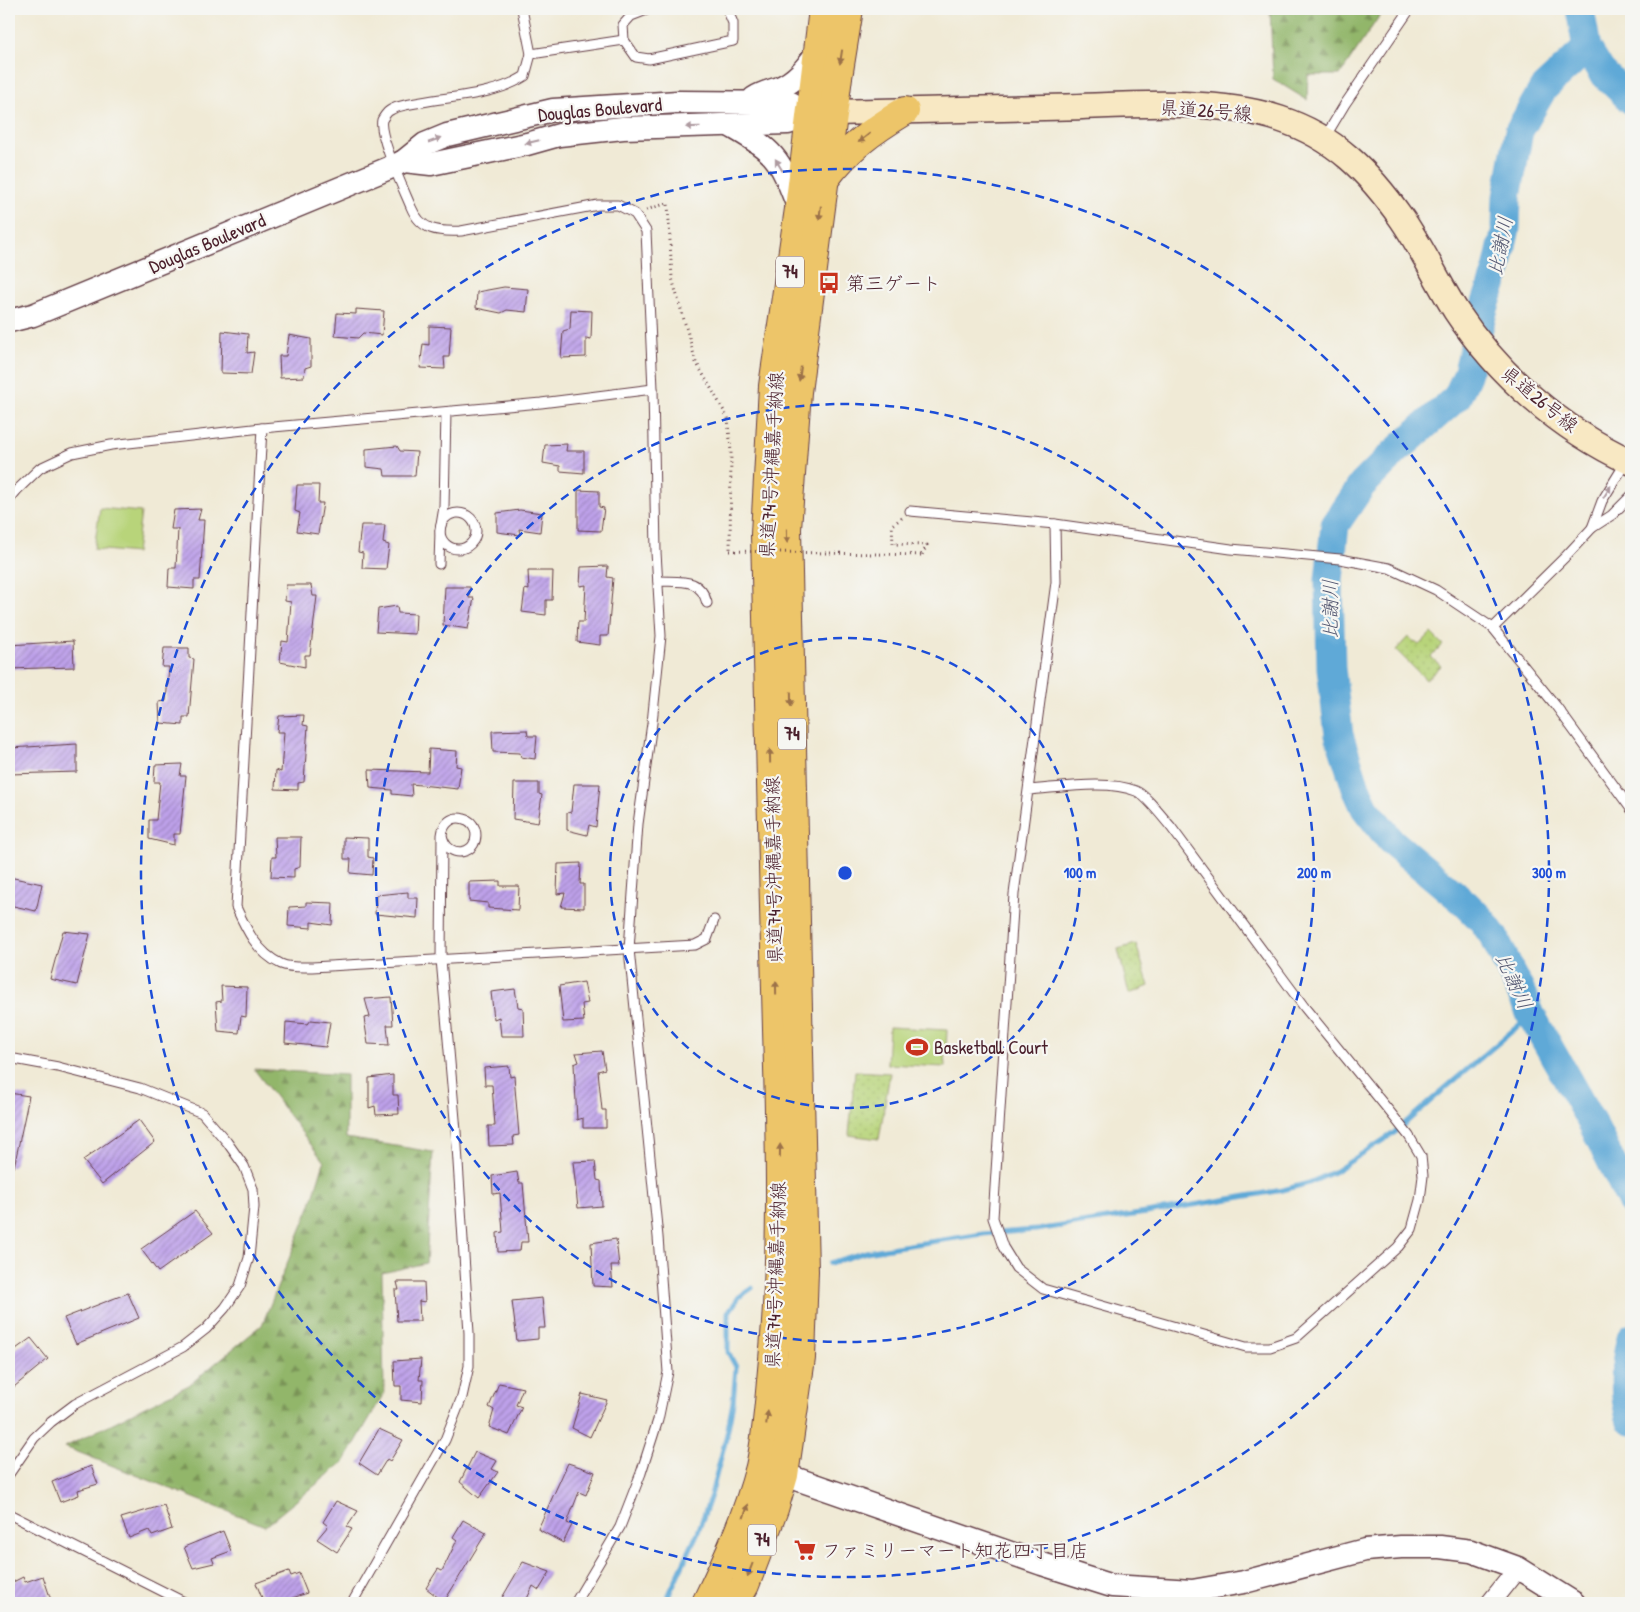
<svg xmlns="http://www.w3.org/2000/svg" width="1640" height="1612" font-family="'Patrick Hand','Klee One',sans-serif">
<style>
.green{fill:#b8d47a;stroke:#817a52}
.forest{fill:url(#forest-firs);stroke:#6e6a4a}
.park{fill:url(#park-dots);stroke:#817a52}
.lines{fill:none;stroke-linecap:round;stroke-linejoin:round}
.stream{stroke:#5fa9d7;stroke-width:5}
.river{stroke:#5fa9d7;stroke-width:29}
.building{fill:url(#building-hatch)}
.service-casing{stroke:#633d45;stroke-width:11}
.minor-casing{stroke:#633d45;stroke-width:20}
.tertiary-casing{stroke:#633d45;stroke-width:25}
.secondary-casing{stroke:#633d45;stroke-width:28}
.primary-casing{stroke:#633d45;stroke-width:30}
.path{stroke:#633d45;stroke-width:3;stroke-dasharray:1 4;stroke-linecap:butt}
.service{stroke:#fff;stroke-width:9}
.minor{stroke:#fff;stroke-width:18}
.tertiary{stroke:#fff;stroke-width:22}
.secondary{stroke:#f8e8c3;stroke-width:25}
.primary{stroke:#edc569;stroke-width:28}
.path-bridge{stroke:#633d45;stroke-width:3;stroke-dasharray:1 4;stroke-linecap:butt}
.oneway{fill:#9c724a}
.oneway2{fill:#ae9aa0}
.ring{fill:none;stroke:#1d4ed8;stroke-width:2.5;stroke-dasharray:9 6}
.labels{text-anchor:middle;stroke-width:4.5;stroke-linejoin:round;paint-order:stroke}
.shield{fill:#f6f6f2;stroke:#7e6067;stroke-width:1}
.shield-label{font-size:18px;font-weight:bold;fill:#4a1f2b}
.street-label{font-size:19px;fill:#4a1f2b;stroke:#f6f6f2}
.poi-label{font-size:19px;fill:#4a1f2b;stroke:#f6f6f2;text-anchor:start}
.water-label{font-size:20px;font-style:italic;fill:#525670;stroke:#f6f6f2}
.centre{fill:#1d4ed8;stroke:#f6f6f2;stroke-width:2.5}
.ring-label{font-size:15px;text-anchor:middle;font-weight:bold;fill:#1d4ed8;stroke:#f6f6f2;stroke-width:4.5;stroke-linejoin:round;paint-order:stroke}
</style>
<defs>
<pattern id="forest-firs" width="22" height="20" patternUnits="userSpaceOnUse" patternTransform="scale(1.25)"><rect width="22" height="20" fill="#92b66a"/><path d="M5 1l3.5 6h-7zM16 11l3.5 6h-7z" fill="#799357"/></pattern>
<pattern id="park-dots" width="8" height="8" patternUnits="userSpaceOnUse" patternTransform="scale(1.25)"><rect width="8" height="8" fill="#b8d47a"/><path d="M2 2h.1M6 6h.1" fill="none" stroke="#a0b66a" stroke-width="1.8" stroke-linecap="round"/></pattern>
<pattern id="building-hatch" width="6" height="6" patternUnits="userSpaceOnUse" patternTransform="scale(1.25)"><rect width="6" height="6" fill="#bea1ea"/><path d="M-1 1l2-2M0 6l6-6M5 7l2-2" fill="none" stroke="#9c83be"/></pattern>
</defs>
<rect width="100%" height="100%" fill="#f6f6f2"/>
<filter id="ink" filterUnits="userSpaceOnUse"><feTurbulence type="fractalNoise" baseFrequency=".02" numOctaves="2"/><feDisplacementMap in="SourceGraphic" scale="10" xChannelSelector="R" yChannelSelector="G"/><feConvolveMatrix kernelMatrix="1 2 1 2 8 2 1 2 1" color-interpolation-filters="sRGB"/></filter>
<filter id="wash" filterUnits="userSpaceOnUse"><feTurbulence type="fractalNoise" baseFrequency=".0096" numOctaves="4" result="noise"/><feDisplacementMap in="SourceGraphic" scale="20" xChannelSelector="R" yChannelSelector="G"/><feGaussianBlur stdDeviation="1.12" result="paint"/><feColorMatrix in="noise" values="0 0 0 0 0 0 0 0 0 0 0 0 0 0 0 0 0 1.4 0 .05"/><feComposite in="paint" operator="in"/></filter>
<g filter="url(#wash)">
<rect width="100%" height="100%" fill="#f0ead6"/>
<g class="green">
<path d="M100,508L141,512L136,553L94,549Z"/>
<path d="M889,1027L947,1030L945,1067L887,1064Z"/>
</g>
<g class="forest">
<path d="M1270,9H1384L1340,75H1308L1307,100L1273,79Z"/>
<path d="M254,1069L346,1075V1138L433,1152L426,1263L382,1273L384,1393L345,1461L265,1526L65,1447L189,1385L262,1325L310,1207L324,1162Z"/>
</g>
<g class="park">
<path d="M1431,633L1443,645L1431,657L1441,666L1426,680L1396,650L1408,637L1419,645Z"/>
<path d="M1136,944L1149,986L1129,994L1118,949Z"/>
<path d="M855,1071L890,1073L879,1139L849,1135Z"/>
</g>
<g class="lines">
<g class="stream">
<path d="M830,1263L866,1252L896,1247L983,1234L1036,1230L1146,1213L1283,1190L1309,1183L1334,1172L1394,1133L1436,1096L1531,1015"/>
<path d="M665,1603L698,1532L711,1495L727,1434L733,1402L736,1367L728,1352V1313L739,1297L752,1288"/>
</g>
<g class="river">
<path d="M1580,9L1587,48L1601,71L1631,100"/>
<path d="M1587,48L1543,89L1519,131L1507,197L1506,228L1497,270L1483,312L1467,375L1457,397L1395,452L1362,485L1335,525L1329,580L1331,668L1339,735L1356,788L1365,808L1391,841L1465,903L1482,920L1494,937L1519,988L1531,1015L1593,1125L1631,1201"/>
<path d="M1631,1338C1624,1365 1623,1395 1631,1421"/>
</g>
</g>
<g id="blocks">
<g class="building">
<path d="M504,287L528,289L526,312L507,310L501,313L476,308L477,292Z"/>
<path d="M356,309L384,311L382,335L363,333L358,338L335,336L337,313L356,314Z"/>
<path d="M571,310L592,311L591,339L586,338V357L561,358L563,331L570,329Z"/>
<path d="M429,326L451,327L449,357H444L445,369L420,368L423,344L429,345Z"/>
<path d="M222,331L248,334L247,353L254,352L251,374L221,373Z"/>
<path d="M289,335L311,339V366L305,368L304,377L280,378L279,356H286Z"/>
<path d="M567,444L566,451H584V473L560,471V466L543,463L545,445Z"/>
<path d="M397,446L400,451L417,452L415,476H385L384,469L366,467V449Z"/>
<path d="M297,485H319L318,503H323L318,534L297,531L300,513L295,511Z"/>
<path d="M578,490L599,491V507L604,508L601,531L578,530Z"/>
<path d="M201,509L198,520H204L200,580H194V589L168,587L169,568H176L178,529H171L174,510Z"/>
<path d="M520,510L542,513L540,532L519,529L520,535L497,532V513Z"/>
<path d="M361,525H385L383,543L389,545L386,569L362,568L363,553L358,552Z"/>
<path d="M608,566L607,577L613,578L608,636H600V645L577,642L578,622H584L586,585L580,586L581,567Z"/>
<path d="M528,571H553L552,600H546V615L522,612L525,589L529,590Z"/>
<path d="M286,585H311L313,596H317L310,655H305V667L280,662L282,641L288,642L291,602L285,601Z"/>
<path d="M445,587H470L469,598H474L468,629L443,625Z"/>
<path d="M397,606L398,613L416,614L415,634L376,632L378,609Z"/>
<path d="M73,641L74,667L9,669V645Z"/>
<path d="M164,648H189V658L194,659L189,717H183V725L160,723L159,702L166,701L169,667H162Z"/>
<path d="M304,715L303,725L308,726L304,782L298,783V790L275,789L276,770L281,772L284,732H277L279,716Z"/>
<path d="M527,730L528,736H537L535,759L521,757L520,753L493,752L492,731Z"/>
<path d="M77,744V772L9,774L10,748Z"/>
<path d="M429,749L457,751L456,766L461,767L458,789L411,784L412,796L392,794V790L370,788L369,770L428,772Z"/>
<path d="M182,764L180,776H186L180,834H174V845L149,839V820H156L160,782H154L155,765Z"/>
<path d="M514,783H539V794L542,795L538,823L513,819Z"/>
<path d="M574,784H600L596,827L589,825L587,835L567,830V813L571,812Z"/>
<path d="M275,837H301L300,867L294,869V878L271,877L272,857H276Z"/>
<path d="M344,837L368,838V857L373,858L372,875L350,873L351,859H344Z"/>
<path d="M581,863L580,884H584V908L561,907L565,893L557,894L558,864Z"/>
<path d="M9,877L42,884L36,911L9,905Z"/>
<path d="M500,881V886H519L518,910L488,908V903L469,901V882Z"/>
<path d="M408,892V898H418L417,918L375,914L376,895Z"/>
<path d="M306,902L333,903L332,925L311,922V928L288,926L289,907L306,906Z"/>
<path d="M63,931L90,934L77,985L50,979Z"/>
<path d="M584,982L588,1003L582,1004L584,1021L563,1022L559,986Z"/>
<path d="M221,986L247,987L246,1017L241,1016L239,1033L218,1031L216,1002L222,1001Z"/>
<path d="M515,989L518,1007L523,1008L524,1036H501L499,1017L494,1019L491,992Z"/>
<path d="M391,997L393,1025H387L389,1045L368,1044L364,1018L370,1017L365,999Z"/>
<path d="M311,1020L330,1022L326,1047L285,1043L286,1022L308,1024Z"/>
<path d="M602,1051L605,1069L598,1071L602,1110H606V1128H583V1118L577,1120L574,1064L579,1062L576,1053Z"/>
<path d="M509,1066L510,1077L514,1076L519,1135L513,1136L514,1145L489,1146L488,1126H495L492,1085H485L484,1068Z"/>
<path d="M393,1075V1095H398L399,1114L376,1115L375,1106L369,1108V1078Z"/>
<path d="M9,1093L29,1096L14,1167H9Z"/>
<path d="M139,1120L155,1142L102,1184L83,1160Z"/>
<path d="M595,1161L597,1180L601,1181L602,1206L578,1208L573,1162Z"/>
<path d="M517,1172L519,1183H523L528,1242H521L520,1251L498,1252L497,1233L503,1232L500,1193L493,1194L492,1176Z"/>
<path d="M195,1211L213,1233L158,1272L141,1249Z"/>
<path d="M616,1239L619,1266H611L613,1287L593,1286L591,1243Z"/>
<path d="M397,1282H424L425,1302L419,1301L420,1321H397L395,1290H399Z"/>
<path d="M128,1293L139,1318L76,1344L64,1318Z"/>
<path d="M542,1298L545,1328H538V1339L517,1341L512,1301Z"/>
<path d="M31,1338L48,1359L9,1391V1354Z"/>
<path d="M421,1359L419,1380H423L422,1402L401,1400V1386H395L394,1361Z"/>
<path d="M499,1383L523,1388L516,1405L522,1407L509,1435L489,1427L494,1410L489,1407Z"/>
<path d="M582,1394L607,1400L590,1437L572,1428Z"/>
<path d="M379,1429L403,1440L390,1461L387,1459L377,1475L359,1463Z"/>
<path d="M475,1452L497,1461L492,1469L498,1472L479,1498L460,1482Z"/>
<path d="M568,1463L595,1472L586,1495L579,1492L567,1523L572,1525L563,1543L538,1529Z"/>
<path d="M91,1466L98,1484L78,1490L79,1495L60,1502L52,1482Z"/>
<path d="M336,1501L358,1511L347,1527L352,1529L337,1552L317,1539L328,1526L323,1522Z"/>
<path d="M164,1505L172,1529L152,1536L149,1530L129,1538L121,1518Z"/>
<path d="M463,1520L486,1533L444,1602L426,1588L438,1569L442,1571L457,1540L453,1537Z"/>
<path d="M223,1531L231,1551L212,1558L214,1563L193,1568L184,1547Z"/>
<path d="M523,1562L550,1572L539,1590L533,1586L525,1603H499Z"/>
<path d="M289,1571L291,1576L299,1573L307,1593L278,1603H264L256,1583Z"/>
<path d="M43,1576L52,1603H9V1584L23,1577L25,1582Z"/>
</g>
</g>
</g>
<g filter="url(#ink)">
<use href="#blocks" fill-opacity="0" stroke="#633d45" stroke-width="1"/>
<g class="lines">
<g class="service-casing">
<g id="service">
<path d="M522,9L531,54L525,76C496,95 455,96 422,102C412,104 397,105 389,111C387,112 383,118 382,120C378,135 404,190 411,207C421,231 438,232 461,231L598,205H618L635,214L646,231L653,389L656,552L661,636L652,723L638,824L629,949L658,1237L668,1372L658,1420L641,1473L620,1527L575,1603"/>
<path d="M649,9L631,16L623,25L624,40L636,57L649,59L733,41V23L727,9"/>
<path d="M531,54L624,40"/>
<path d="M1324,139L1345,104L1410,9"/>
<path d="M262,428L236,907C246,929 257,953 281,964C290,968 302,967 312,967L695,945L707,939L714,920"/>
<path d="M9,500L17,490L40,468L72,453L111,445L262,428L541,403L653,389"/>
<path d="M910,511L1055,524L1231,549L1340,559L1389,568L1436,590L1493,628L1556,706L1631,809"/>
<circle cx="458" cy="531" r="18"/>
<path d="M1592,528L1602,501L1626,462"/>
<path d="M439,564L440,531L444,507L446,412"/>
<path d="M658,581C681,582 700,577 707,603"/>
<path d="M1493,628L1565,557L1592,528L1612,515L1631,496"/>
<path d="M1028,790C1059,788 1108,779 1136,791C1146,795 1163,818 1171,827L1305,1008L1390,1112L1409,1136L1421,1156L1423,1176L1420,1200L1412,1229L1398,1247L1296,1338L1270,1347H1246L1043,1289L1016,1268L1003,1247L993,1218L1014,894L1056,582L1055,524"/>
<path d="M9,1058L58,1067L140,1088L202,1113L227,1142L244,1166L253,1189L254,1207L249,1258L240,1286L225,1308L206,1329L183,1347L75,1404L51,1422L34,1438L9,1474"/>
<path d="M9,1514L186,1603"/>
<path d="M352,1603L445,1440L462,1397L469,1366V1333L456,1131L441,959L442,835C443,824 452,815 464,819C469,820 473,824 475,829C482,854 447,862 442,835"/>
</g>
</g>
<g class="minor-casing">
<path id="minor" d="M1490,1603L1518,1568"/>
</g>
<g class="tertiary-casing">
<g id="tertiary">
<path d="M754,98C762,93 770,91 779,88C796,81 806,68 816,54"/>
<path d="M729,125C744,134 762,143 773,156C786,171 792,192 799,209"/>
<path d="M404,161L431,164L527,144L559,135L623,128L788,123L810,114"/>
<path d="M9,321L33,315L394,166L404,161L425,144L447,135L553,110L678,102L791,103L810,114"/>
<path d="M768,1469L1042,1564L1112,1586L1192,1591L1244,1582L1365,1550L1401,1547H1440L1471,1551L1518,1568L1574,1603"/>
</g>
</g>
<g class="secondary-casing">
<path id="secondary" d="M813,113C898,111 982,109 1067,107C1133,105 1216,98 1280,119C1335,137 1369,172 1402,219C1422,248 1437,281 1456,311C1499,376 1560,429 1631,462"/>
</g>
<g class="primary-casing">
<g id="primary">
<path d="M825,179C848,148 872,131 905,111"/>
<path d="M706,1603C727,1560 748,1514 760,1467C767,1435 769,1402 772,1370C785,1244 779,1116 776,990C772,838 769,686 765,534L773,386L799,209L823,9"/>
<path d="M735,1603L745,1585L774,1509L784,1475L801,1358L804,1271L787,529L797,392L838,77L849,9"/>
</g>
</g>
<g class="path">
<path d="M646,210L668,203L672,278L696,362L728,418L731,452L730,551"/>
<path d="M902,518L892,525L893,544L927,545L922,555"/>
</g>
<use href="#service" class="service"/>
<use href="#minor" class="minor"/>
<use href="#tertiary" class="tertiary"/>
<use href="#secondary" class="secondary"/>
<use href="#primary" class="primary"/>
<path class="path-bridge" d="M730,551L922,555"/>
</g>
<defs><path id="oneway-solid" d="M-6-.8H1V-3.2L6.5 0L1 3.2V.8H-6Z" transform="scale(1.25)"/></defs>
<g class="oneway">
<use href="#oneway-solid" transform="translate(841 57) rotate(99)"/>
<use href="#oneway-solid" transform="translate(864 138) rotate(142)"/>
<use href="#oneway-solid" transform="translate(820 213) rotate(97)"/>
<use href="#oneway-solid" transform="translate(800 374) rotate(97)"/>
<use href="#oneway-solid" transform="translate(787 536) rotate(89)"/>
<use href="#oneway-solid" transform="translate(791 699) rotate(89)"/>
<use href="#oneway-solid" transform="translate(770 756) rotate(-91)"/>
<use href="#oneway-solid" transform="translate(776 988) rotate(-91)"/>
<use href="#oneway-solid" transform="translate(780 1151) rotate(-89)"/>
<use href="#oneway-solid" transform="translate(767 1418) rotate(-83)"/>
<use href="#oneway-solid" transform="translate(746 1511) rotate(-71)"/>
<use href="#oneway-solid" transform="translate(750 1570) rotate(111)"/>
</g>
<g class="oneway2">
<use href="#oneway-solid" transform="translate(693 127) rotate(178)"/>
<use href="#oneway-solid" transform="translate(435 140) rotate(-20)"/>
<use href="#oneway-solid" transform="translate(532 142) rotate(166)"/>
<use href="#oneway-solid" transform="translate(779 165) rotate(-121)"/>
<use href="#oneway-solid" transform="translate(1607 492) rotate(-58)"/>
</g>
</g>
<g class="ring">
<circle cx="845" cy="873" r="235"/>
<circle cx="845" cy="873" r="469"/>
<circle cx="845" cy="873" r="704"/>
</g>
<defs>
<g id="bus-bare" transform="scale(1.725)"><path d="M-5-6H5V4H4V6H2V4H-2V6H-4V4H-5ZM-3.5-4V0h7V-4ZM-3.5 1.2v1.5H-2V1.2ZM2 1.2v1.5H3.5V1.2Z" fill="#c8321e" stroke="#f6f6f2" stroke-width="2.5" paint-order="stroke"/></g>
<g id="stadium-bare" transform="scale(1.725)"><path d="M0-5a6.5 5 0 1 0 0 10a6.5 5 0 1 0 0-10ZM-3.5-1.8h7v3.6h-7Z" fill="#c8321e" stroke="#f6f6f2" stroke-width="2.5" paint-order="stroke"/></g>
<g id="supermarket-bare" transform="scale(1.725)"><path d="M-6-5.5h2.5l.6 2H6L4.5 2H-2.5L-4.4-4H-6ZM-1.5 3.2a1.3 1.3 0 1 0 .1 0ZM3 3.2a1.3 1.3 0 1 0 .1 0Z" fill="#c8321e" stroke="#f6f6f2" stroke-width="2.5" paint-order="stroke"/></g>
</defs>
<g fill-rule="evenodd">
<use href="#bus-bare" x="829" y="283"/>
<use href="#stadium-bare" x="917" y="1047"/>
<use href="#supermarket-bare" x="805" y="1550"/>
</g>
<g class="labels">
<g class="shield">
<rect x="776" y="256.5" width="28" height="31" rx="4"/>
<rect x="778" y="718.5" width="28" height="31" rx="4"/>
<rect x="748" y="1524.5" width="28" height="31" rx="4"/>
</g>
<g class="shield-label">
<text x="790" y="278">74</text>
<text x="792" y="740">74</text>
<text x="762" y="1546">74</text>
</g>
<g class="street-label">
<text transform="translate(600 109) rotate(-5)" y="7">Douglas Boulevard</text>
<text transform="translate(1206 110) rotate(4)" y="7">県道26号線</text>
<text transform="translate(207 243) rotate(-23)" y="7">Douglas Boulevard</text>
<text transform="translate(1540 399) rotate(39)" y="7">県道26号線</text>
<text transform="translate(771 465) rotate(-87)" y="7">県道74号沖縄嘉手納線</text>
<text transform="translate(773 870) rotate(-91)" y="7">県道74号沖縄嘉手納線</text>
<text transform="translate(775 1275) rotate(-88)" y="7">県道74号沖縄嘉手納線</text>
</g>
<g class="poi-label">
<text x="846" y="290">第三ゲート</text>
<text x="934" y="1054">Basketball Court</text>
<text x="822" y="1557">ファミリーマート知花四丁目店</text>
</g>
<g class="water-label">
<text transform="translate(1500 246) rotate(-79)" y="7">比謝川</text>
<text transform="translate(1330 609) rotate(-90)" y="7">比謝川</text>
<text transform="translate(1514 981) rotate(65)" y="7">比謝川</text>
</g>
</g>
<circle cx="845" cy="873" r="8" class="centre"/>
<g class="ring-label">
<text x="1080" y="878">100 m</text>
<text x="1314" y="878">200 m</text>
<text x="1549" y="878">300 m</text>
</g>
<rect width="1640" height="1612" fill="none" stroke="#f6f6f2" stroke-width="30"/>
</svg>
